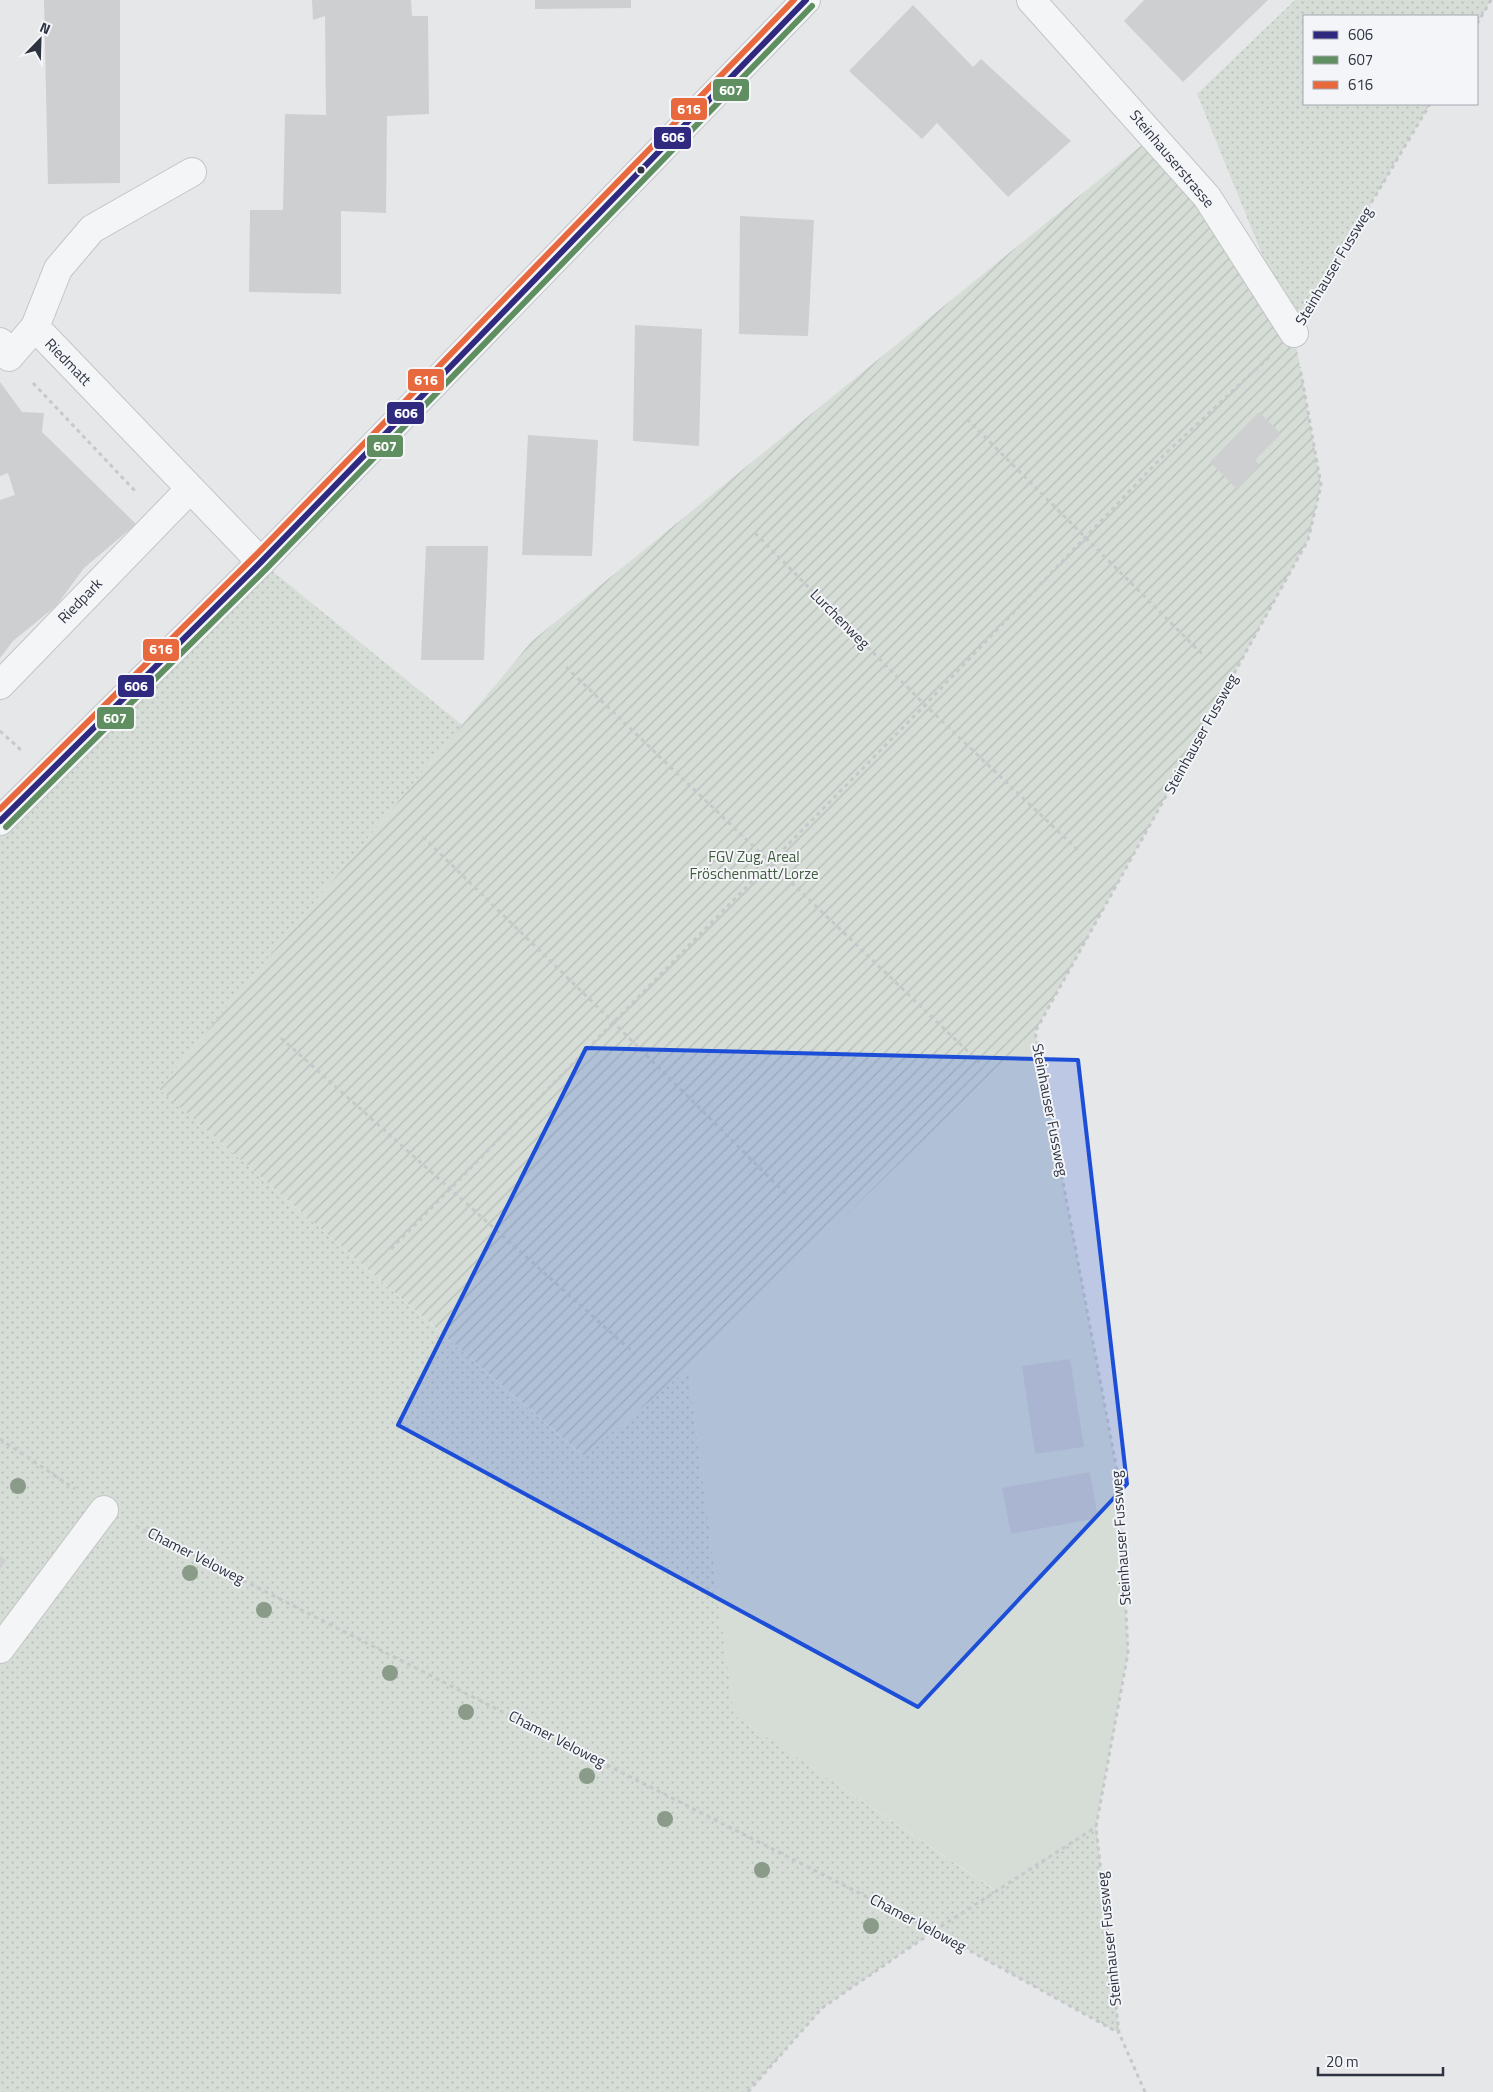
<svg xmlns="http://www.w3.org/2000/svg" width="1493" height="2092" font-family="'Titillium Web',sans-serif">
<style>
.grass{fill:url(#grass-dots)}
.park{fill:#d5ddd6}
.garden{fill:url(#garden-furrows)}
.building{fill:#cecfd1}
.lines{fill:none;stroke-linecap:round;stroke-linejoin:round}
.minor-casing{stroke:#c3c5c7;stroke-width:30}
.path{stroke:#c6c8cb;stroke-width:3;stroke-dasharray:4 4;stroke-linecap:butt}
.minor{stroke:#f4f5f6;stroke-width:28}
.bus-1-casing{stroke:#f4f5f8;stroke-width:10}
.bus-2-casing{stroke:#f4f5f8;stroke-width:10}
.bus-3-casing{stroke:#f4f5f8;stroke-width:10}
.bus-1{stroke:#2f2a7f;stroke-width:6}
.bus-2{stroke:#5f8f60;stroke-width:6}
.bus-3{stroke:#e9693f;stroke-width:6}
.tree{fill:#8a9b8a}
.marked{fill:#1d4ed8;fill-opacity:0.2;stroke:#1d4ed8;stroke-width:4;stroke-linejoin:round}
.bus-dot{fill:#2d3341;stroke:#f4f5f8;stroke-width:2}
.labels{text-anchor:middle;stroke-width:4;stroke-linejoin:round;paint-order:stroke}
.street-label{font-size:15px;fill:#2d3341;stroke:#f4f5f8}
.park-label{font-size:15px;fill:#3f5c3c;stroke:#f4f5f8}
.line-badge{stroke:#f4f5f8;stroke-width:2}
.badge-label{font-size:14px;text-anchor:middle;font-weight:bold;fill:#fff}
</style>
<defs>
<pattern id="grass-dots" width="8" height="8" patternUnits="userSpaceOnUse" patternTransform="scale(1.25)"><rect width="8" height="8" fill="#d5ddd6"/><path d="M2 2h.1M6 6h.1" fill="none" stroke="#b7beb9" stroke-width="1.8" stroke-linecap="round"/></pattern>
<pattern id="garden-furrows" width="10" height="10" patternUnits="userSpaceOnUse" patternTransform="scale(1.25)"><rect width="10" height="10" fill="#d5ddd6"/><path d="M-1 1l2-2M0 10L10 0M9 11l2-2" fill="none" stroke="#b7beb9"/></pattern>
</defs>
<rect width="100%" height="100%" fill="#e5e7e9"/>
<g class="grass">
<path d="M1295,0H1491L1477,24V16H1304V104H1430L1294,333L1197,94Z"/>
<path d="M261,562L462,725L159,1089L583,1456L688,1369L734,1715L996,1891L1096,1827L1119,2033L934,1931L822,2008L748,2092H0V821Z"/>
</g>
<path class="park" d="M1035,1032L1120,1487L1128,1653L1096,1827L997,1891L734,1715L688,1369Z"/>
<path class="garden" d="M1153,136L1294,333L1321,485L1308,540L1035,1032L688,1369L584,1456L159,1089L532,641Z"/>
<g class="building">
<path d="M44,0H120V183L48,184Z"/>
<path d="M312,0H411L412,16H428L429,114L387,116L386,213L341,211V294L249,292L250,210H283L285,114L326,115L325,16L313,20Z"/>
<path d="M535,0H631V8L535,9Z"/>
<path d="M1144,0H1268L1183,82L1124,21Z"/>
<path d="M913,5L973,67L981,59L1071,141L1008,197L937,123L922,139L849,71Z"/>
<path d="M740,216L814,220L808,336L739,334Z"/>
<path d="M635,325L702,329L699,446L633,441Z"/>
<path d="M0,382L22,412L44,413L42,432L136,524L84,568L56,606L13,641L0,658V500L15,495L8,473L0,476Z"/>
<path d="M1259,412L1281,434L1255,460L1260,465L1237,489L1210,462Z"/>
<path d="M528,435L598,440L592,556L522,555Z"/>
<path d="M426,546H488L484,660H421Z"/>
<path d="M1070,1359L1084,1447L1035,1454L1022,1366Z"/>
<path d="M1090,1472L1098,1518L1011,1534L1002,1488Z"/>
<path d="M0,1556L6,1560L0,1569Z"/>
</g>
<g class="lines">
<g class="minor-casing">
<g id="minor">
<path d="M1031,0L1207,197L1294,333"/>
<path d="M192,172L92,229L58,269L35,327L261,562"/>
<path d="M0,342L9,357L35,327"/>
<path d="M0,685L190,489"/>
<path d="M0,821L261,562L806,0"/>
<path d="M0,1649L104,1510"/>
</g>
</g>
<g class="path">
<path d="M1477,24L1491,0"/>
<path d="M1314,299L1430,104"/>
<path d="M33,383L137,493"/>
<path d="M967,419L1204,656"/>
<path d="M755,533L925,705L1080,852"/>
<path d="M566,667L980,1063"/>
<path d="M0,731L21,750"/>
<path d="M423,837L613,1022L788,1196"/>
<path d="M281,1038L634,1353"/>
<path d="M391,1249L925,705L1164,455L1269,357"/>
<path d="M0,1439L75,1489"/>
<path d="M136,1526L934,1931L1119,2033"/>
<path d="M748,2092L822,2008L934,1931L1096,1827"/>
<path d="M1145,2092L1119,2033L1096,1827L1128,1653L1120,1487L1035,1032L1308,540L1321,485L1300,367"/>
</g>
<use href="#minor" class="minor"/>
<g class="bus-1-casing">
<path id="bus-1" d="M0,821L261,562L806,0"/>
</g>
<g class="bus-2-casing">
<path id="bus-2" d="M6,827L267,568L812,6"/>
</g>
<g class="bus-3-casing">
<path id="bus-3" d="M0,809L255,556L794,0"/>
</g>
<use href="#bus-1" class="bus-1"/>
<use href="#bus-2" class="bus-2"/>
<use href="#bus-3" class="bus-3"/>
</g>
<g class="tree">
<circle cx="18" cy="1486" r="8"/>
<circle cx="190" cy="1573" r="8"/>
<circle cx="264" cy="1610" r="8"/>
<circle cx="390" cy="1673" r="8"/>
<circle cx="466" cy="1712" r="8"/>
<circle cx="587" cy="1776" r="8"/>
<circle cx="665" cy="1819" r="8"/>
<circle cx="762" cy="1870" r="8"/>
<circle cx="871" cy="1926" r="8"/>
</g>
<path class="marked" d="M586,1048L1078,1060L1127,1484L918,1707L398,1425Z"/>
<circle class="bus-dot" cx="641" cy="170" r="4.5"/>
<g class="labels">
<g class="street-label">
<text transform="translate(1172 159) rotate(50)" y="5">Steinhauserstrasse</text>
<text transform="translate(1334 266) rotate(-59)" y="5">Steinhauser Fussweg</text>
<text transform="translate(68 362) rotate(46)" y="5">Riedmatt</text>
<text transform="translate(80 601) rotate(-46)" y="5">Riedpark</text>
<text transform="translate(840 619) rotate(45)" y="5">Lurchenweg</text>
<text transform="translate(1201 734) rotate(-61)" y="5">Steinhauser Fussweg</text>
<text transform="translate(1050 1110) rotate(79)" y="5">Steinhauser Fussweg</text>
<text transform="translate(1121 1538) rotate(-94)" y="5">Steinhauser Fussweg</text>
<text transform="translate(196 1556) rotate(27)" y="5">Chamer Veloweg</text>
<text transform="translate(557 1739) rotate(27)" y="5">Chamer Veloweg</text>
<text transform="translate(918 1923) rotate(28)" y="5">Chamer Veloweg</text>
<text transform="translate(1109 1939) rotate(-96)" y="5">Steinhauser Fussweg</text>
</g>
<g class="park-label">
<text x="754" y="862">FGV Zug, Areal<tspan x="754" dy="17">Fröschenmatt/Lorze</tspan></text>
</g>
</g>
<g class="line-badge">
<rect x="712" y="78" width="38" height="24" rx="5" fill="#5f8f60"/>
<rect x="670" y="97" width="38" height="24" rx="5" fill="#e9693f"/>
<rect x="653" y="126" width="39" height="24" rx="5" fill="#2f2a7f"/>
<rect x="407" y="368" width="38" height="24" rx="5" fill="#e9693f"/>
<rect x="386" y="401" width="39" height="24" rx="5" fill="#2f2a7f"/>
<rect x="366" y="434" width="38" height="24" rx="5" fill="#5f8f60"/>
<rect x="142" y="638" width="38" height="24" rx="5" fill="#e9693f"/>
<rect x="117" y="674" width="38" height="24" rx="5" fill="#2f2a7f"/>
<rect x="96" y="706" width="39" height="24" rx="5" fill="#5f8f60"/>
</g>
<g class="badge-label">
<text x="731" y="95">607</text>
<text x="689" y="114">616</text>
<text x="673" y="142">606</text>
<text x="426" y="385">616</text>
<text x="406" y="418">606</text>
<text x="385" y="451">607</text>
<text x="161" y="654">616</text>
<text x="136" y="691">606</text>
<text x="115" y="723">607</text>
</g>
<rect x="1303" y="15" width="175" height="90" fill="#f4f5f8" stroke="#a4a7af"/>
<rect x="1313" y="31" width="25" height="8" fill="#2f2a7f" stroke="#a4a7af"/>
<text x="1348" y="40" font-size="15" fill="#2d3341">606</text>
<rect x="1313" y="56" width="25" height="8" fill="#5f8f60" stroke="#a4a7af"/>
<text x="1348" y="65" font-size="15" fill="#2d3341">607</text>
<rect x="1313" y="81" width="25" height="8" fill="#e9693f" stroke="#a4a7af"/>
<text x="1348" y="90" font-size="15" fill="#2d3341">616</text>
<g transform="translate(40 40) rotate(23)" stroke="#f4f5f8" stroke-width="4" paint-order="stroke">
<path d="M0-4L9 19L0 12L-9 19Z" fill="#2d3341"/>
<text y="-8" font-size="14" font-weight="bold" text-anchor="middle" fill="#2d3341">N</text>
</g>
<path d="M1318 2067v8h125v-8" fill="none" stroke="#2d3341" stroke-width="2.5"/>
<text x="1326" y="2067" font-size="15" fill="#2d3341" stroke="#f4f5f8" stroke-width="4" paint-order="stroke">20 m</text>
</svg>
